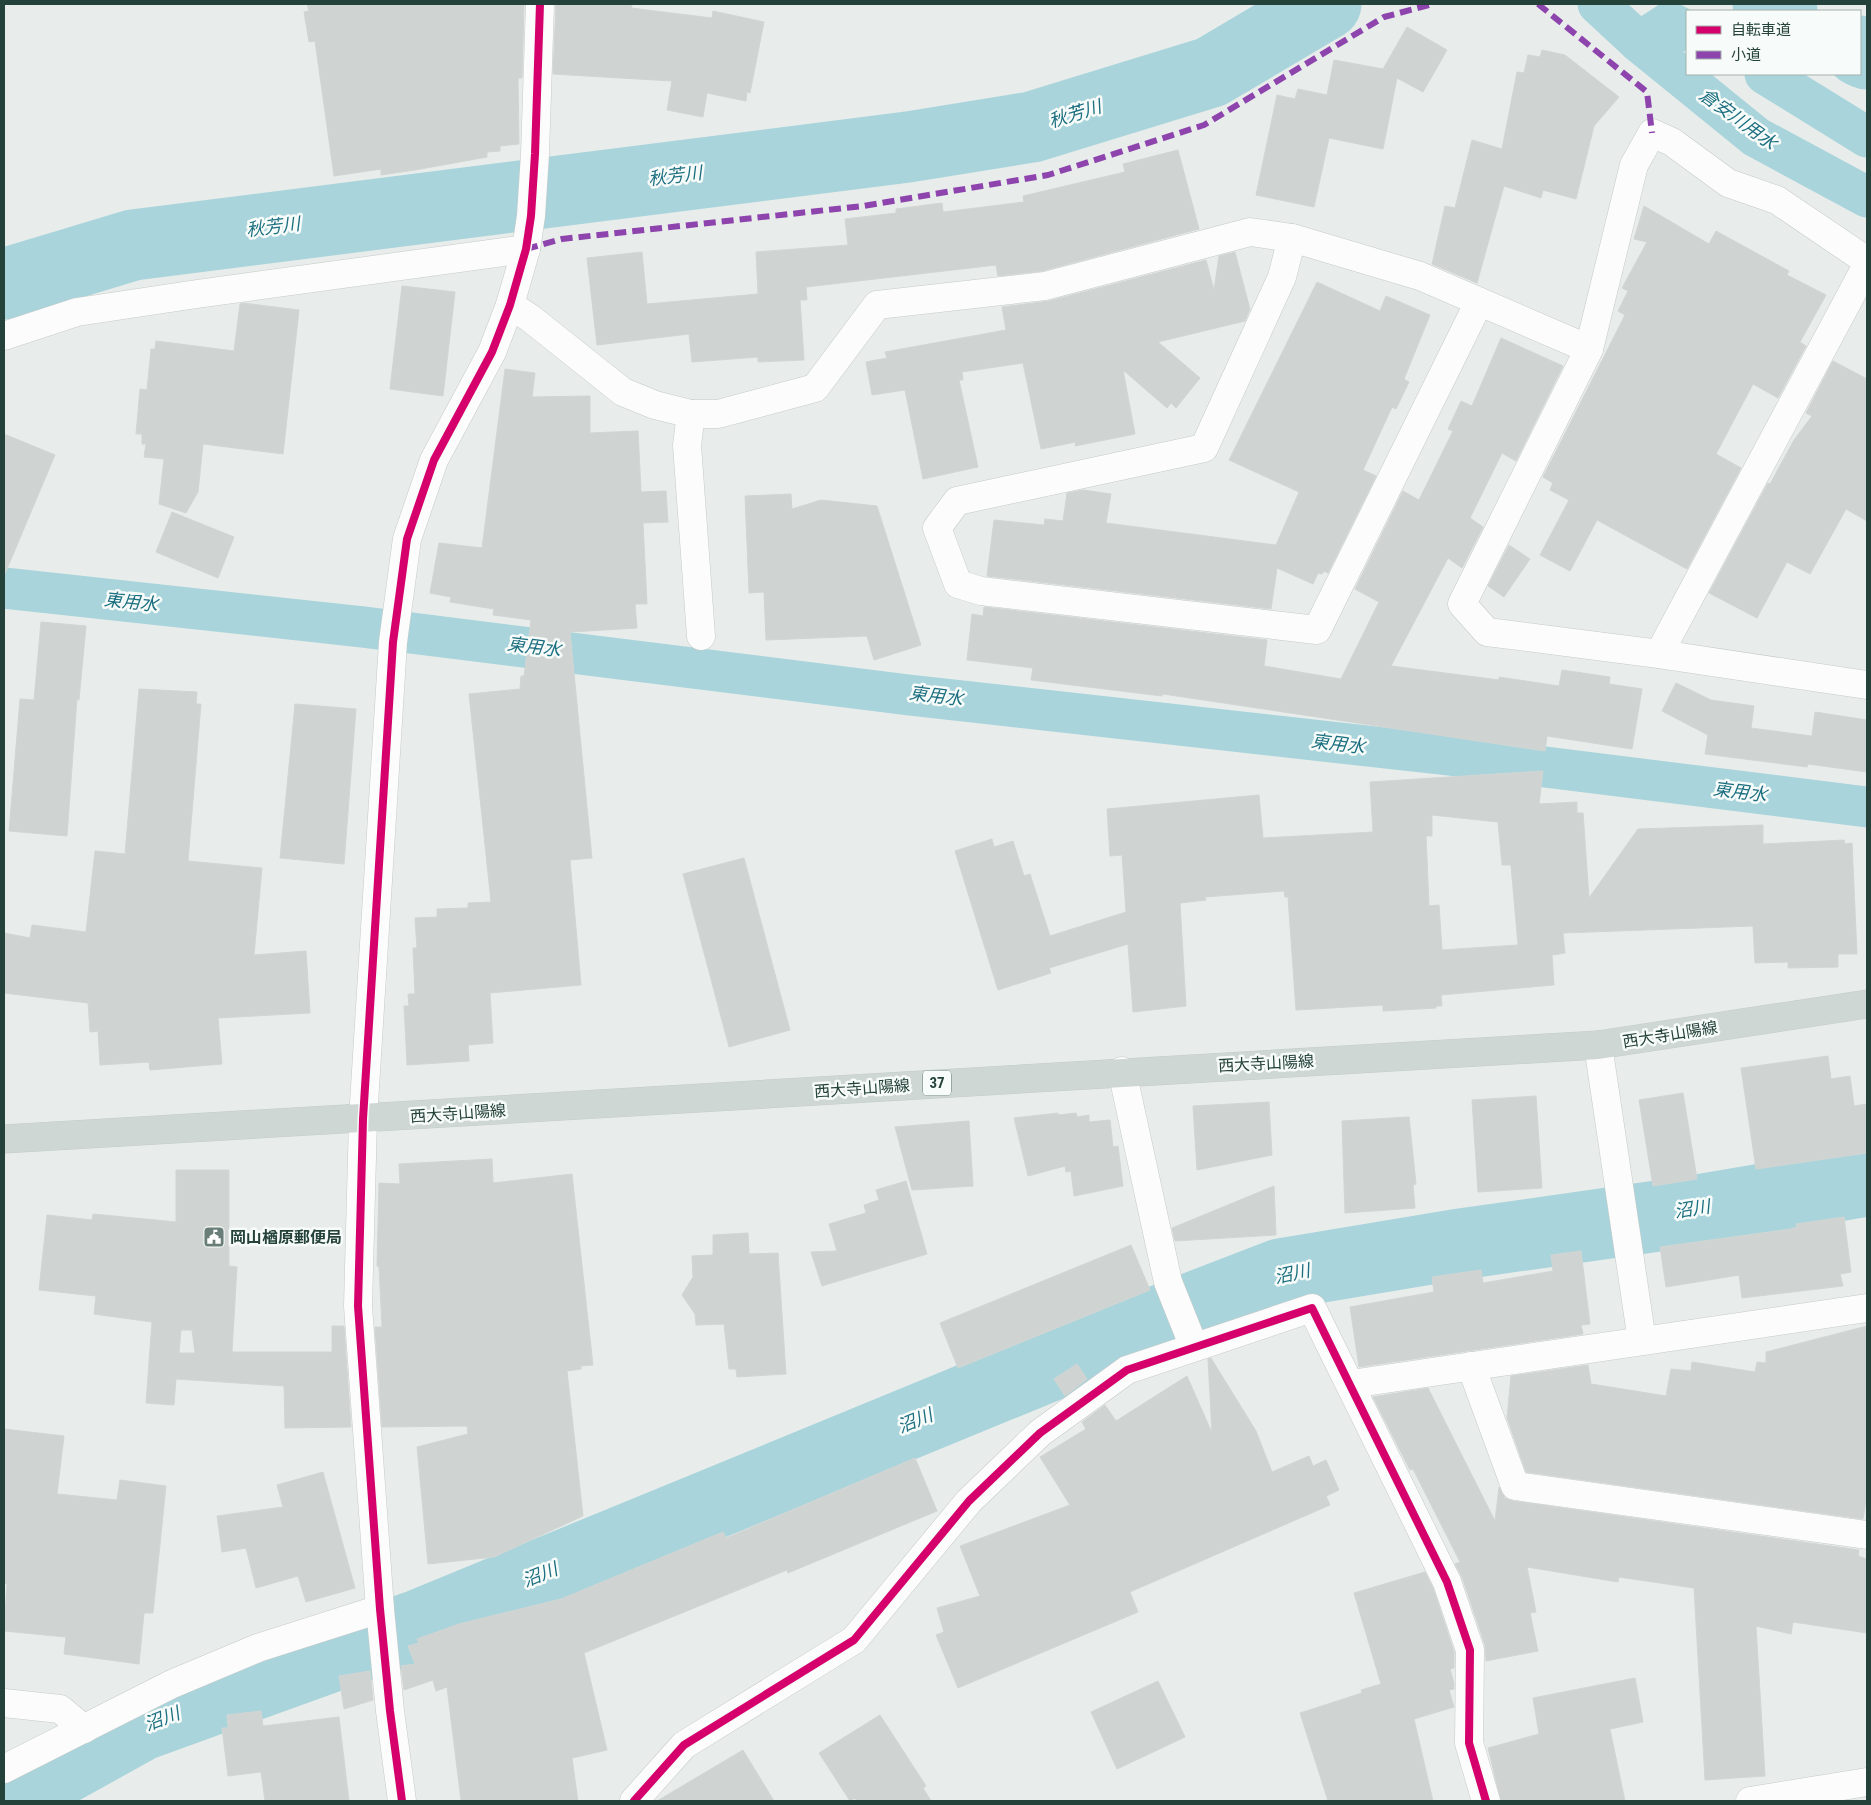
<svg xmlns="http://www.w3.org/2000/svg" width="1871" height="1805" font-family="'Roboto Condensed','Noto Sans JP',sans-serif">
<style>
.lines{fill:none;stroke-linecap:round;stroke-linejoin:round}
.canal{stroke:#a9d4db;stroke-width:41}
.river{stroke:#a9d4db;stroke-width:71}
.building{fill:#cfd4d2;stroke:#d1d6d4;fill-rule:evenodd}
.minor-casing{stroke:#c5cac8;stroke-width:29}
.major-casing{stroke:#c3ccc9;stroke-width:29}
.minor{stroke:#fcfcfc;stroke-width:28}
.major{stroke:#cfd7d5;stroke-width:28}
.quiet{stroke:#8e44ad;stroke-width:6;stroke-dasharray:12 6;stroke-linecap:butt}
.cycleway-casing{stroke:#f7fbf9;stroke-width:11}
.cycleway{stroke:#d6006c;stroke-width:8}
.labels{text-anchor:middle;stroke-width:5;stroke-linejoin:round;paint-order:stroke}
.shield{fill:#f7fbf9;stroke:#637a73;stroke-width:1}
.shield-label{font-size:15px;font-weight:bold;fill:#24423a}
.street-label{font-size:16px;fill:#24423a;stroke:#f7fbf9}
.poi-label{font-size:16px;font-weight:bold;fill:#24423a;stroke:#f7fbf9;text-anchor:start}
.water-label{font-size:18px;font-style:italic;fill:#1c6f80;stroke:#f7fbf9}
</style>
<rect width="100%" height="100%" fill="#e8edeb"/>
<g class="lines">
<g class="canal">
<path d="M1598,4L1639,42L1756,137L1867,197"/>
<path d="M1639,42L1670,22L1687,31"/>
<path d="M1765,74L1867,137"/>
<path d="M4,588L363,627L909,695L1448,755L1867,807"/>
</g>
<g class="river">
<path d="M1768,4L1782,11"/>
<path d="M1860,51L1867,54"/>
<path d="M4,284L133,245L908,147L1032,127L1211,72L1326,4"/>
<path d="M5,1801L142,1725L416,1626L1161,1320L1280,1274L1454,1245L1686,1212L1867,1181"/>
</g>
</g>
<g class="building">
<path d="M307,4H524L522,78H518L519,144L500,146V151L487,152V157L415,170L381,175V169L334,176L315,41L309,42L304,12L309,11Z"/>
<path d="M556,4H632L631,8L712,18L713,11L764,22L750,93L747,92L746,101L707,93L703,117L667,110L672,81L553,74Z"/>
<path d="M1407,27L1447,50L1423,92L1397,78L1383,149L1329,138L1314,207L1256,195L1277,95L1295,99L1298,89L1327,95L1334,60L1383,69Z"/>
<path d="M1542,50L1565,55L1619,97L1594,126L1576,199L1543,190L1541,198L1504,186L1477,283L1432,264L1445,206L1455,208L1472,140L1502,149L1517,72L1524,73L1528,55L1540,57Z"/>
<path d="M1178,150L1199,229L1042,271L998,276L996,265L806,287L807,300H800L804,360L758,362V357L692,362L689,334L597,345L587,258L642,252L647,304L758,294L756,252L848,245L845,219L896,213V209L942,203L943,212L1024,202L1023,196L1125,172L1123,164Z"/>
<path d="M1644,206L1709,244L1716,231L1789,271L1787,275L1826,295L1800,342L1806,346L1778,398L1753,384L1716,454L1741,468L1687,569L1597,520L1570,571L1540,555L1569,500L1550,490L1553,483L1543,477L1625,315L1618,311L1628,291L1622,288L1647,242L1634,239Z"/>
<path d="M1235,252L1250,309L1245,321L1158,342L1200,378L1176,408L1171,403L1167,408L1123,370L1135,434L1075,446L1076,442L1041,449L1023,363L962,372L963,380H959L978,467L923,479L905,390L872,395L866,362L887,358L885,352L1006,330L1002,307L1049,301L1206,260L1214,290L1219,256Z"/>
<path d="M1317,282L1380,311L1386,296L1430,315L1404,379L1409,382L1396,409L1392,407L1363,470L1376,476L1328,573L1324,571L1322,574L1318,573L1313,584L1277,568L1271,609L987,576L994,520L1044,525L1045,519L1063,521L1067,493L1083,490L1111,494L1106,523L1276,545L1299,492L1229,460Z"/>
<path d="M402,286L455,292L443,396L390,389Z"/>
<path d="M243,303L299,310L283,454L203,444L198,492L186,513L159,504L164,459L144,457L146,444H142V434H136L140,389L147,390L151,349H155L156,341L234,351L240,304Z"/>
<path d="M1501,338L1563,366L1516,461L1502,453L1470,518L1483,527L1462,568L1448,558L1391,666L1499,680V677L1559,686L1562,670L1610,677L1609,684L1642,689L1632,749L1547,736L1545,751L1163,694L1162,696L1031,680L1033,668L967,660L972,614L983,616L984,607L1267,640L1264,666L1341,679L1379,602L1355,589L1403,491L1419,500L1453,431L1448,429L1461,401L1472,406Z"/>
<path d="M1833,361L1867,379V521L1846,509L1810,574L1787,562L1757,618L1709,593L1768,483L1770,484L1794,440L1812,416L1806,413Z"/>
<path d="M505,369L535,373L532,397L590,396V433L638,431L641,492L666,491L668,522L643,523L647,604H635L637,628L570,632L592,858L570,860L581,985L490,993L493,1043L468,1045L469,1061L407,1065L404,1006H409L408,994H415L413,948H417L415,918L437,917V909L468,908V903L491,902L469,694L520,689L521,676H524L531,620L493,615L494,609L450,602L451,597L430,593L439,543L482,548Z"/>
<path d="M4,434L55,455L4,576Z"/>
<path d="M791,494L792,509L821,500L877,506L921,645L874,660L867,636L766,640L764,592L749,593L745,496Z"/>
<path d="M172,512L234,537L218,578L156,552Z"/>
<path d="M1509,545L1530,559L1504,597L1488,586Z"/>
<path d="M41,622L86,626L79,700L77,699L67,836L9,831L20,699L34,700Z"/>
<path d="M1676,683L1711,700L1754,706L1751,728L1812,736L1815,712L1867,720V772L1808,764L1807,767L1705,754L1708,735L1662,711Z"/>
<path d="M139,689L197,692L196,704H201L188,861L262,868L254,955L306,951L310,1013L218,1018L222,1064L150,1070L149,1062L100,1065L98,1031L90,1032L88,1003L4,993V933L30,938L32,925L86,932L95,851L125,854Z"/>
<path d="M295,704L356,709L344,864L280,858Z"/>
<path d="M1543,771L1539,804L1577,802V813H1583L1589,898L1638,829L1763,825V844L1844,840L1845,844L1852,843L1857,954H1838V967L1788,968V962L1755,963L1753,926L1563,933L1565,953L1552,955L1554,985L1441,995L1442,1006H1436V1008L1383,1011V1005L1296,1010L1288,897H1285L1284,891L1205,897L1206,900L1180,903L1186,1006L1133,1012L1128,944L1049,968L1051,973L998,990L955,851L992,839L994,847L1013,841L1024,876L1030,874L1050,936L1126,912L1122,855L1110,856L1107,809L1259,795L1263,838L1373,832L1370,782ZM1432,815L1498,822L1502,865H1511L1518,945L1442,950L1439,905L1429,906L1426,836H1432Z"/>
<path d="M744,858L790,1030L729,1047L683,874Z"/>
<path d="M1828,1056L1831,1079L1850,1076L1854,1106L1867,1104V1153L1756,1169L1741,1068Z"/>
<path d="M1683,1093L1697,1179L1653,1186L1639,1100Z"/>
<path d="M1536,1096L1542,1188L1478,1192L1472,1100Z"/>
<path d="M1269,1102L1272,1155L1197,1170L1193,1106Z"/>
<path d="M1058,1113V1115L1076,1113L1077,1117L1089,1115V1122L1110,1120L1113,1147L1118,1146L1123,1186L1074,1196L1071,1171L1066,1172L1065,1166L1028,1176L1014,1118Z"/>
<path d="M1409,1117L1416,1184L1413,1185L1415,1208L1345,1213L1342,1121Z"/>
<path d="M969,1121L973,1186L912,1190L895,1127Z"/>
<path d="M492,1159L493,1183L572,1174L593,1365L581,1366V1369L567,1371L583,1516L494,1557L428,1564L417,1447L468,1434L467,1426L382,1427L375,1327H382L379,1267L377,1266L379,1183L400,1184L399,1164Z"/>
<path d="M176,1170H229V1266L237,1267L232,1352H332V1326H344L351,1427L285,1428L284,1386L176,1379L174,1405L146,1403L152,1322L94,1314L96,1296L39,1290L47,1215L92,1220L93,1214L176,1222ZM181,1330H192L195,1353H179Z"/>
<path d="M906,1181L927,1254L822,1286L811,1252L837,1251L829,1224L866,1213L864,1205L879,1200L876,1190Z"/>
<path d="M1274,1186L1276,1235L1175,1241L1172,1228Z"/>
<path d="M1844,1217L1851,1272L1840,1274L1843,1286L1742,1298L1739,1275L1666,1287L1660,1247L1791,1229L1797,1227L1796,1224Z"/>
<path d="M748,1233L749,1254L778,1253L786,1374L737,1377L736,1369H729L724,1324L696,1325L695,1314L682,1295L693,1277L692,1256L713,1255V1235Z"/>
<path d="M1131,1245L1150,1290L958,1368L940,1323Z"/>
<path d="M1581,1251L1590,1324L1581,1325L1583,1334L1359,1367L1350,1307L1434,1292L1432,1277L1481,1270L1483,1283L1553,1271L1551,1255Z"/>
<path d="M1867,1326V1495L1863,1519L1526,1472L1507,1418L1511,1376L1588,1365L1591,1384L1666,1396L1671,1369L1691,1371L1692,1362L1755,1372L1757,1362L1766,1363V1352Z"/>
<path d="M1211,1358L1256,1431L1272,1472L1309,1456L1313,1466L1326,1460L1339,1490L1326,1496L1330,1505L1130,1592L1138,1612L958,1688L936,1635L944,1632L937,1608L980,1596L960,1546L1070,1505L1040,1457L1086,1429L1082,1422L1105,1405L1116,1421L1187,1376L1212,1433L1208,1359Z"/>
<path d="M1077,1364L1087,1379L1065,1396L1054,1379Z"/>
<path d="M1428,1388L1495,1521L1499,1487L1505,1498L1513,1501L1859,1550L1858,1556L1867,1559V1633L1793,1622L1791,1634L1756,1626L1765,1776L1705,1780L1694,1588L1619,1577L1618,1582L1527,1567L1536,1612L1530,1613L1538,1651L1486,1661L1485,1645L1462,1577L1455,1564L1460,1562L1413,1469L1410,1470L1373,1397Z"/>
<path d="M4,1429L64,1436L57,1494L117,1500L120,1480L166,1486L153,1613H144L139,1664L64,1654L66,1637L4,1631L7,1584L4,1583Z"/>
<path d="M915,1458L937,1511L788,1573L787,1570L584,1653L607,1750L572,1758L578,1801H461L447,1687L436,1691L433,1680L404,1690L401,1666L415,1664L408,1646L419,1643L417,1639L459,1624L561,1599L723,1532L726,1538Z"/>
<path d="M323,1472L355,1588L306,1602L298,1576L256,1588L246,1548L222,1552L217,1516L283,1507L277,1485Z"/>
<path d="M1425,1572L1433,1588L1454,1652V1668L1450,1669L1454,1683V1689L1449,1690L1454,1707L1414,1719L1433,1801H1328L1300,1713L1362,1693L1361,1690L1381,1684L1354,1593Z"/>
<path d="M370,1671L373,1700L344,1709L339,1676Z"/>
<path d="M1635,1678L1643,1722L1610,1729L1625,1801H1501L1488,1748L1539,1734L1533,1698Z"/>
<path d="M1158,1681L1185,1737L1117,1769L1091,1712Z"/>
<path d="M261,1711L263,1726L339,1717L349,1801H265L261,1772L228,1776L222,1728H228L227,1715Z"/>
<path d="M880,1715L926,1786L923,1788L931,1801H857L855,1798L850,1801L819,1753Z"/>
<path d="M743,1750L774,1801H657Z"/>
</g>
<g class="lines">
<g class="minor-casing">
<g id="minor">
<path d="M1292,238L1282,277L1204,448L957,501L937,528L958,584L981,591L1317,630L1479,302"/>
<path d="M1867,261L1777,200L1728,183L1672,142L1652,133L1634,165L1589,349L1462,604L1487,632L1659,654L1867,685"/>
<path d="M510,305L530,318L623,392L655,405L691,414H718L815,388L877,305L1045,286L1250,232L1292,238L1420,276L1589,349"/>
<path d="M4,336L77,312L197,294L526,249"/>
<path d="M691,414L687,445L701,636"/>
<path d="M1659,654L1867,265"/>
<path d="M1598,1045L1642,1341"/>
<path d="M1122,1071L1168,1282L1194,1347"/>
<path d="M1471,1366L1515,1486L1867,1535"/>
<path d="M1351,1384L1867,1308"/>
<path d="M4,1703L60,1709L84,1729"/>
<path d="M4,1769L172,1684L258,1648L380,1609"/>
<path d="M402,1801L390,1711L380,1609L358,1306L363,1119L393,642L407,539L434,460L492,352L510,305L526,249L531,216L535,154L540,4"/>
<path d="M634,1801L684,1745L854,1640L969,1501L1040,1433L1127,1370L1312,1308L1447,1582L1470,1650L1469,1743L1486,1801"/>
<path d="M1750,1801L1867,1782"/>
</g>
</g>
<g class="major-casing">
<path id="major" d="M4,1139L1598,1045L1867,1004"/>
</g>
<use href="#minor" class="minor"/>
<use href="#major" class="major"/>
<g class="quiet">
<path d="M1538,4L1647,92L1652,133"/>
<path d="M526,249L562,239L863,206L1048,175L1204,125L1384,17L1433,4"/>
</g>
<g class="cycleway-casing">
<g id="cycleway">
<path d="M402,1801L390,1711L380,1609L358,1306L363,1119L393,642L407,539L434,460L492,352L510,305L526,249L531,216L535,154L540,4"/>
<path d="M634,1801L684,1745L854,1640L969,1501L1040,1433L1127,1370L1312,1308L1447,1582L1470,1650L1469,1743L1486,1801"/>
</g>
</g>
<use href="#cycleway" class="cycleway"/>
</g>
<defs>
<g id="civic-square" transform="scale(1.125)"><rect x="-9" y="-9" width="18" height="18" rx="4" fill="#697e78" stroke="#f7fbf9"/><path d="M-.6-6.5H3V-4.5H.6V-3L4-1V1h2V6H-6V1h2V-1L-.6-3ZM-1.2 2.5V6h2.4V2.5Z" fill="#fff"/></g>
</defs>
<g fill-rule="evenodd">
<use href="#civic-square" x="214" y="1237"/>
</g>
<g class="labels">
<rect class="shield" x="923" y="1070.5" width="28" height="25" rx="4"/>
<g class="shield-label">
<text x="937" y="1088">37</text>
</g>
<g class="street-label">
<text transform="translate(1670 1034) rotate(-9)" y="6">西大寺山陽線</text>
<text transform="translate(1266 1063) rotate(-3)" y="6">西大寺山陽線</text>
<text transform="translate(862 1088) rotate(-4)" y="6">西大寺山陽線</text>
<text transform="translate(458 1113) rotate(-4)" y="6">西大寺山陽線</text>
</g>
<g class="poi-label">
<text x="230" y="1243">岡山楢原郵便局</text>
</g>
<g class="water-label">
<text transform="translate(1075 114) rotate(-17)" y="6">秋芳川</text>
<text transform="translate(1738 119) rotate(36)" y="6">倉安川用水</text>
<text transform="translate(675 176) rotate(-7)" y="6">秋芳川</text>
<text transform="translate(273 227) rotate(-7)" y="6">秋芳川</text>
<text transform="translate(131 602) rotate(6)" y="6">東用水</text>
<text transform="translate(534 647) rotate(7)" y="6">東用水</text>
<text transform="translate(936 696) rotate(7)" y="6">東用水</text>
<text transform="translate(1338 744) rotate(7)" y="6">東用水</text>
<text transform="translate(1740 792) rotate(7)" y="6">東用水</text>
<text transform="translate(1692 1209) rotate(-9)" y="6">沼川</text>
<text transform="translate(1292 1274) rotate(-12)" y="6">沼川</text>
<text transform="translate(915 1421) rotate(-22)" y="6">沼川</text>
<text transform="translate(540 1575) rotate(-22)" y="6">沼川</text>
<text transform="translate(162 1719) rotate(-21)" y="6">沼川</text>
</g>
</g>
<rect width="1871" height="1805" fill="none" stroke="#24423a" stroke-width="10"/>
<rect x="1686" y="10" width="175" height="65" fill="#f7fbf9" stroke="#a3b1ad"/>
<rect x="1696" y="26" width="25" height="8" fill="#d6006c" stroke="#a3b1ad"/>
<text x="1731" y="35" font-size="15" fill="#24423a">自転車道</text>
<rect x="1696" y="51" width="25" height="8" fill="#8e44ad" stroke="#a3b1ad"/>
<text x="1731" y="60" font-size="15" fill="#24423a">小道</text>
</svg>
